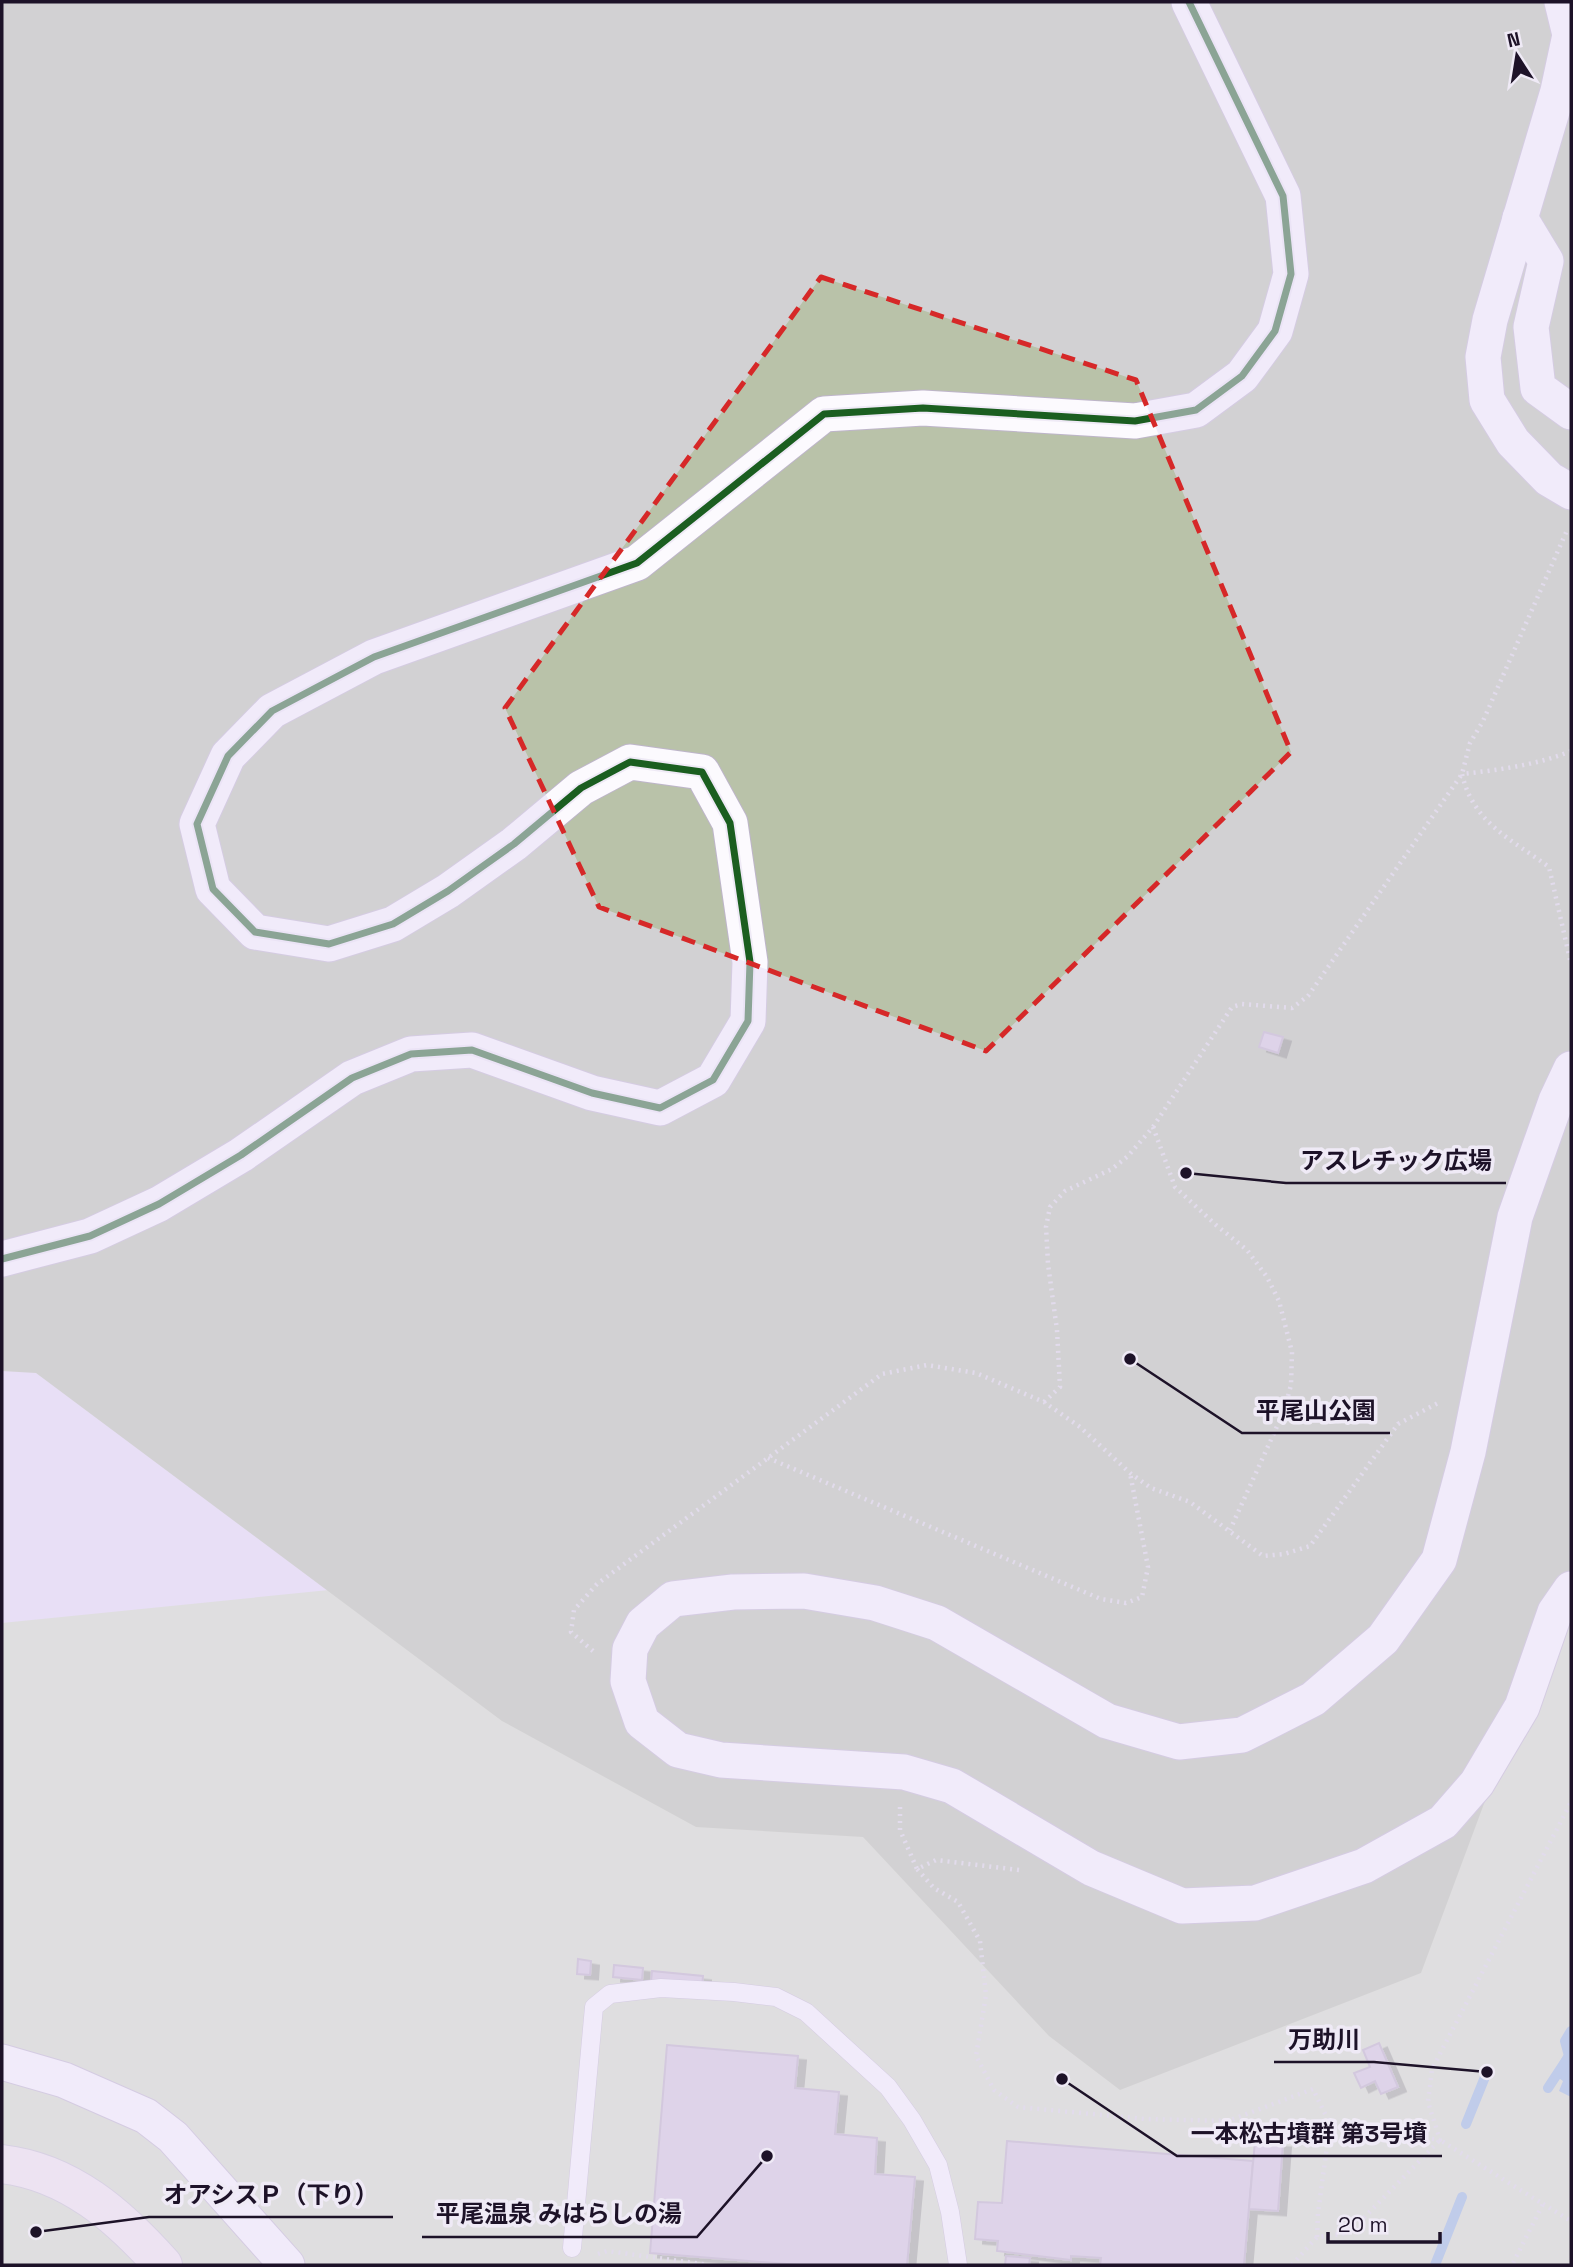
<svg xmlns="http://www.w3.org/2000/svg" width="1573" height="2267" font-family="'Space Grotesk','Noto Sans JP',sans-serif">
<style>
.green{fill:#d5dec5}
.forest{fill:#b9c2a9}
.water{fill:#91b5dc}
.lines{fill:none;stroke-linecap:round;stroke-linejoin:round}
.stream{stroke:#91b5dc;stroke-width:10}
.building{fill:#d2c6d9;stroke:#baaec1;stroke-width:2;filter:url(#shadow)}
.lane-casing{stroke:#beb5ca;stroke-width:19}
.street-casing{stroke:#beb5ca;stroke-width:37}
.highway-casing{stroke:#c5c0cc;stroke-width:40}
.path{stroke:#dbd8e0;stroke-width:4.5;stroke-dasharray:2 5;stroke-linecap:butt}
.lane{stroke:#fcfafe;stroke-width:18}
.street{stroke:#fcfafe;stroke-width:35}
.highway{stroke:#f3e9ee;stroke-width:38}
.cycleway-casing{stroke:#efeaf6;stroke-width:11}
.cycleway{stroke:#1b5e20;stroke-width:7}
.marked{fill:none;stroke:#d62828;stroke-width:5;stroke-dasharray:14 9;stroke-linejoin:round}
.leader{fill:none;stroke:#1d1228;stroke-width:2.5}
.callout-dot{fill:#1d1228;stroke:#efeaf6;stroke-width:2.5}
.callout-label{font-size:24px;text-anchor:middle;font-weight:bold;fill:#1d1228;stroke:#efeaf6;stroke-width:7;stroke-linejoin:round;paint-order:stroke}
</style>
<defs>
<filter id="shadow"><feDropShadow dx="8" dy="4.5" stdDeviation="0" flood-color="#0004"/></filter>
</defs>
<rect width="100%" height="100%" fill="#e8dff5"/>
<path class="green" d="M1571,501V2265H2V1623L399,1583Z"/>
<path class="forest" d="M2,2H1571V1570L1421,1973L1120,2090L1049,2036L863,1837L696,1827L502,1721L36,1373L2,1371Z"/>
<path class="water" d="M1567,2049L1571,2051V2097L1559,2091L1563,2081L1553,2074Z"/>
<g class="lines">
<g class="stream">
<path d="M1548,2088L1569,2056L1565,2041L1571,2031"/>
<path d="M1466,2124L1487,2072"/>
<path d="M1435,2265L1462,2197"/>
</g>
</g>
<g class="building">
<path d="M1264,1032L1283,1037L1278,1053L1259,1047Z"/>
<path d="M578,1959L591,1961L590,1975L577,1974Z"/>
<path d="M614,1965L643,1968L642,1980L613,1977Z"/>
<path d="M652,1971L703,1976L702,1987L651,1982Z"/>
<path d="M1379,2043L1398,2087L1381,2094L1375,2081L1361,2088L1354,2073L1370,2067L1363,2050Z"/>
<path d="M667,2045L798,2056L795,2088L839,2092L835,2134L877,2138L875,2174L915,2177L907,2265H799L650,2253Z"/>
<path d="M1007,2141L1253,2161L1244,2265H1100L1101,2258L1071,2256V2260L997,2251L998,2241L975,2239L978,2202L1002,2203Z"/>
<path d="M1255,2141L1283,2143L1278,2211L1249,2209Z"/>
<path d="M1006,2256L1030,2258L1029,2265H1005Z"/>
</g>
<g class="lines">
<g class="lane-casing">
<path id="lane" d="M572,2248L594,2007L610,1994L661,1988L734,1992L776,1997L806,2012L888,2087L912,2120L938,2165L950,2212L958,2265"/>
</g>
<g class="street-casing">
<g id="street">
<path d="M1562,2L1570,35L1558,91L1490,320L1483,357L1487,400L1513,442L1549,479L1571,492"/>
<path d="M1520,218L1546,261L1531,327L1538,388L1571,412"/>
<path d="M1571,1069L1556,1101L1515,1217L1468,1452L1439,1560L1383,1639L1313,1699L1242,1735L1179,1742L1107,1721L937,1623L875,1603L804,1591L733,1592L673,1599L643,1624L630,1649L628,1681L642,1722L678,1750L721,1760L904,1772L952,1786L1091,1868L1182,1906L1255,1903L1364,1866L1443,1822L1477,1783L1522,1707L1555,1612L1571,1589"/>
<path d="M2,1259L90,1236L159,1204L241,1155L352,1078L411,1054L472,1050L592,1093L660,1108L713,1080L748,1021L750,962L730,823L702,772L630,762L581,788L514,844L448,891L393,924L329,944L255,932L213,889L197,824L228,756L272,711L374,657L637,563L824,414L923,408L1135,421L1196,410L1242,376L1275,331L1291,274L1283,196L1189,2"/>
<path d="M2,2062L64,2080L146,2116L173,2137L287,2265"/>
</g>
</g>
<g class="highway-casing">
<path id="highway" d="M2,2164C70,2172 119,2216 163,2265"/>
</g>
<g class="path">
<path d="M1571,751C1537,765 1498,770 1462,774C1473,823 1511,839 1549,867L1571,964"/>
<path d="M1153,1127L1175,1187L1216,1225L1247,1250L1267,1277L1279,1301L1292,1352L1291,1385L1284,1411L1230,1530"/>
<path d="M1044,1402L1060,1387L1057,1330L1048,1264L1046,1227L1050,1207L1065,1191L1112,1169L1128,1156L1153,1127L1232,1007L1242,1004L1292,1008L1308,996L1462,774L1470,743L1483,721L1568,528"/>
<path d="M768,1458L1101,1599L1126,1603L1142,1597L1148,1567L1130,1473"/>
<path d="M593,1651L571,1632L574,1610L597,1584L882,1374L927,1365L976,1373L1044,1402L1080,1427L1130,1473L1151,1488L1190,1502L1263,1556L1284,1554L1310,1546L1398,1424L1440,1402"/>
<path d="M900,1807V1830L917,1869"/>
<path d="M1019,1870L936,1860L917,1869L934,1888L958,1902L980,1941L986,1995L976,2056L994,2090L1018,2107L1145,2119L1228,2121L1313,2089L1330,2124"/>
<path d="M1543,2204L1571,2221"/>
<path d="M1317,2237L1318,2213L1330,2124L1440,2140L1428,2102L1432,2069L1571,1802"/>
<path d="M598,2254L607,2251L709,2265"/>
<path d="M1292,2265L1317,2237L1349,2233L1440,2140L1543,2204L1512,2265"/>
</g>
<use href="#lane" class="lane"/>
<use href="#street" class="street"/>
<use href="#highway" class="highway"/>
<g class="cycleway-casing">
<path id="cycleway" d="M2,1259L90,1236L159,1204L241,1155L352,1078L411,1054L472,1050L592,1093L660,1108L713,1080L748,1021L750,962L730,823L702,772L630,762L581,788L514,844L448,891L393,924L329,944L255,932L213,889L197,824L228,756L272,711L374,657L637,563L824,414L923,408L1135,421L1196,410L1242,376L1275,331L1291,274L1283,196L1189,2"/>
</g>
<use href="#cycleway" class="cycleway"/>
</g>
<path d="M0 0H1573V2267H0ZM821,277L1136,380L1291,752L986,1051L599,907L505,708Z" fill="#e8dff5" fill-opacity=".55" fill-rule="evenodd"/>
<path class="marked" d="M821,277L1136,380L1291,752L986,1051L599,907L505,708Z"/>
<path class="leader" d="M1186 1173L1286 1183H1506M1130 1359L1242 1433H1390M1487 2072L1374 2062H1274M1062 2079L1177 2156H1442M36 2232L149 2217H393M767 2156L697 2237H422"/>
<g class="callout-dot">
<circle cx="1186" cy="1173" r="7"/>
<circle cx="1130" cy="1359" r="7"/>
<circle cx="1487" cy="2072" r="7"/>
<circle cx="1062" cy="2079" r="7"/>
<circle cx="36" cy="2232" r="7"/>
<circle cx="767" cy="2156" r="7"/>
</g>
<g class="callout-label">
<text x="1396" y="1169">アスレチック広場</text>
<text x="1316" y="1419">平尾山公園</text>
<text x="1324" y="2048">万助川</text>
<text x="1309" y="2142">一本松古墳群 第3号墳</text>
<text x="271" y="2203">オアシスＰ（下り）</text>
<text x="559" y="2222">平尾温泉 みはらしの湯</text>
</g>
<rect width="1573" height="2267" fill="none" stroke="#1d1228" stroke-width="7"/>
<g transform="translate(1517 56) rotate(348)" stroke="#efeaf6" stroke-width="5" paint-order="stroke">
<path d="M0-5L12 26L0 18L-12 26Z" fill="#1d1228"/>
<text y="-10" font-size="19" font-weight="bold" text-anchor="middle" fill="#1d1228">N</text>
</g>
<path d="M1328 2232v10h112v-10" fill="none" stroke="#1d1228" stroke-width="3.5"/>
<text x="1338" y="2232" font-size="21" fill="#1d1228" stroke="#efeaf6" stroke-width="5" paint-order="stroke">20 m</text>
</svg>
